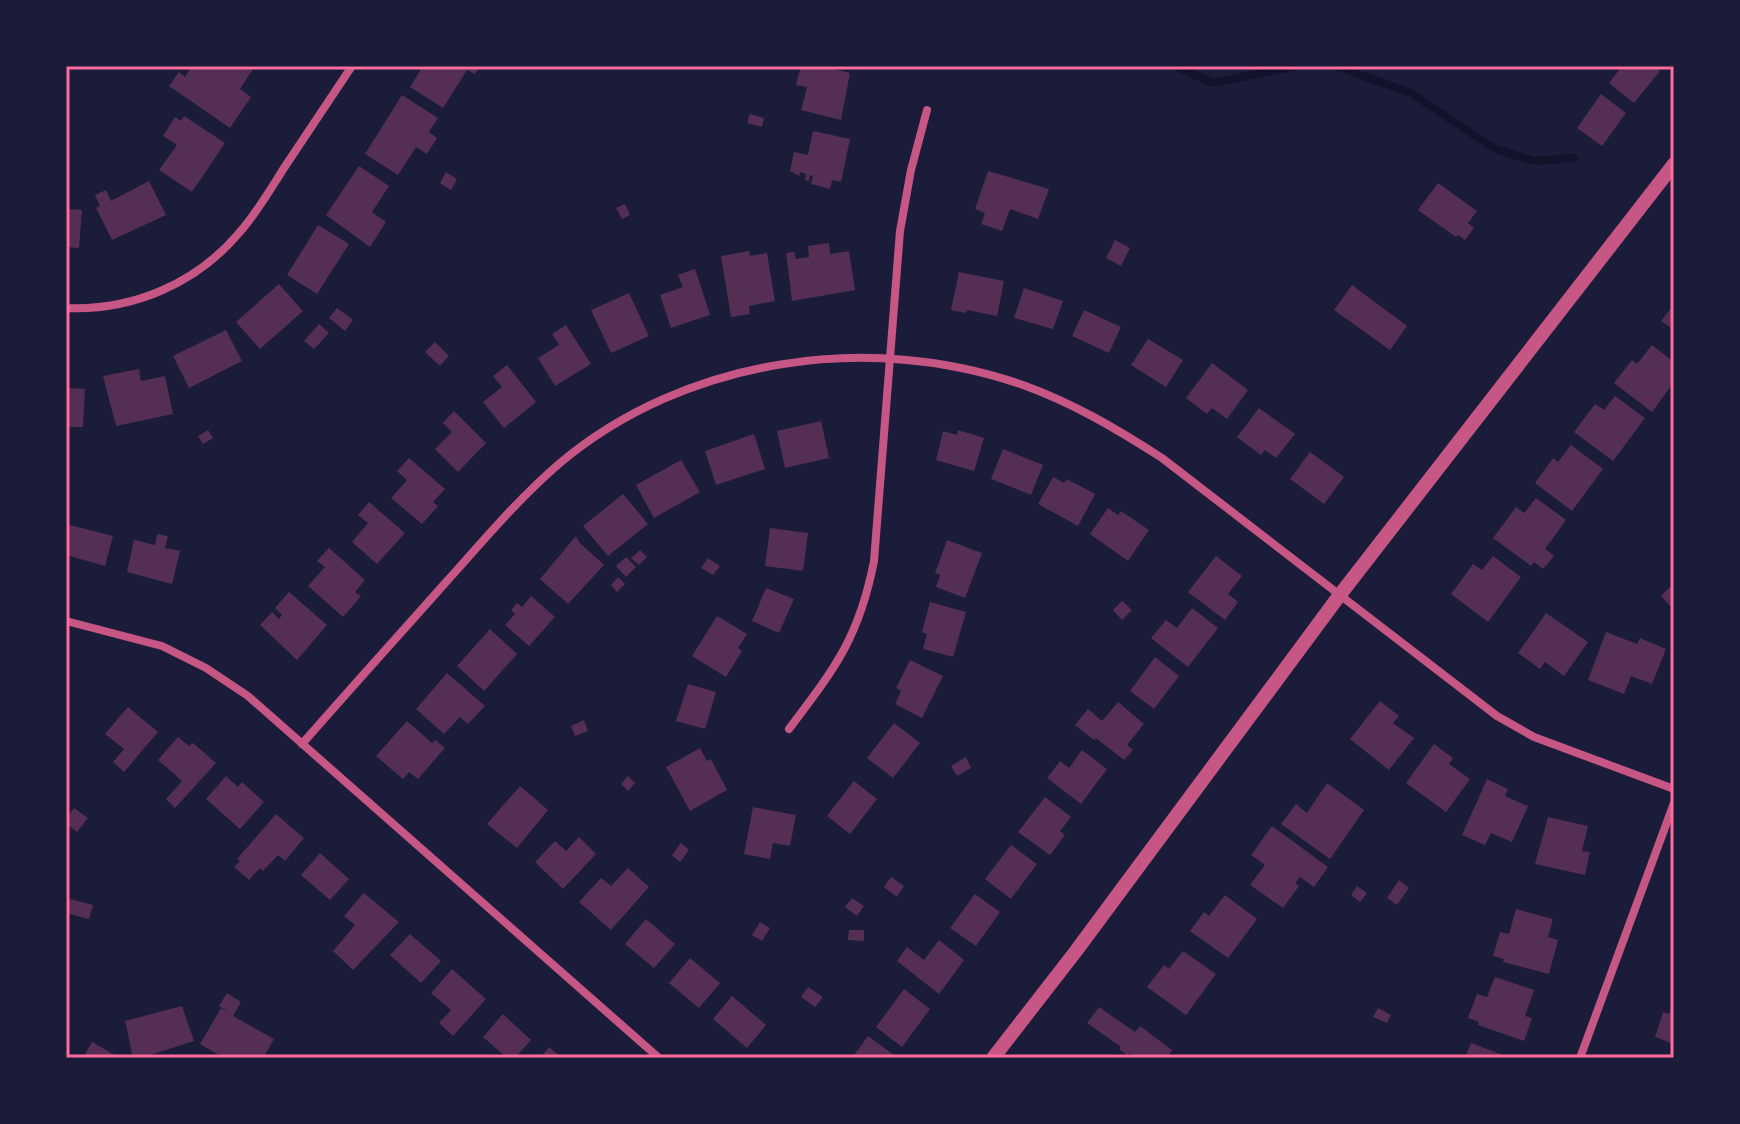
<svg xmlns="http://www.w3.org/2000/svg" width="1740" height="1124" font-family="Montserrat,sans-serif">
<style>
.lines{fill:none;stroke-linecap:round;stroke-linejoin:round}
.stream{stroke:#12122b;stroke-width:8}
.building{fill:#542f53}
.minor{stroke:#c65784;stroke-width:8}
.tertiary{stroke:#c65784;stroke-width:14}
.neatline{fill:none;stroke:#ff6b9d;stroke-width:3}
</style>
<rect width="100%" height="100%" fill="#1b1b3a"/>
<g class="lines">
<g class="stream">
<path d="M1175,66L1213,83L1296,66"/>
<path d="M1335,66L1411,93L1495,149L1534,161L1574,158"/>
</g>
</g>
<g class="building">
<path d="M192,66H249L253,69L240,89L251,97L230,128L169,86L179,72L185,77Z"/>
<path d="M423,66H480L475,74L467,70L443,108L410,87Z"/>
<path d="M801,66H822L850,73L841,120L801,110L807,87L796,85Z"/>
<path d="M1622,66H1655L1660,71L1634,103L1609,83Z"/>
<path d="M1601,94L1626,113L1602,146L1577,128Z"/>
<path d="M402,95L438,118L429,132L437,138L427,154L416,147L398,175L365,154Z"/>
<path d="M750,114L764,118L762,127L747,123Z"/>
<path d="M184,116L225,143L192,192L159,170L177,145L163,136L175,117L181,121Z"/>
<path d="M813,131L850,139L841,182L832,180L830,189L811,184L813,176L810,175L809,181L805,180L806,174L800,172L799,176L790,171L794,152L808,155Z"/>
<path d="M359,166L389,186L372,212L386,222L370,247L326,215Z"/>
<path d="M988,171L1049,189L1038,219L1010,209L1002,231L981,224L985,213L975,209Z"/>
<path d="M446,172L457,179L451,190L440,183Z"/>
<path d="M149,181L166,215L112,240L96,208L100,206L95,195L106,190L111,201Z"/>
<path d="M1438,183L1477,211L1468,223L1474,228L1465,240L1458,235L1456,237L1418,210Z"/>
<path d="M625,204L630,215L622,219L616,208Z"/>
<path d="M66,209L82,210L79,248L66,247Z"/>
<path d="M318,225L349,244L317,294L287,275Z"/>
<path d="M1115,240L1130,248L1121,266L1106,258Z"/>
<path d="M829,243L830,254L849,251L855,290L792,301L786,253L794,252L796,259L809,257L808,246Z"/>
<path d="M749,251L750,256L767,253L775,301L749,306L750,314L731,317L721,256Z"/>
<path d="M695,269L710,315L671,328L660,295L683,287L678,275Z"/>
<path d="M959,272L1004,281L997,316L967,310L966,313L951,310Z"/>
<path d="M279,284L303,311L260,349L236,322Z"/>
<path d="M1352,285L1407,326L1390,350L1334,310Z"/>
<path d="M1024,288L1063,301L1053,329L1014,318Z"/>
<path d="M629,293L649,336L611,353L591,310Z"/>
<path d="M1674,304V330L1661,321Z"/>
<path d="M337,308L353,320L345,331L329,318Z"/>
<path d="M1084,310L1121,327L1109,353L1072,336Z"/>
<path d="M319,324L329,333L314,349L304,341Z"/>
<path d="M566,325L591,364L555,386L538,358L559,345L552,334Z"/>
<path d="M226,330L242,361L189,388L173,356Z"/>
<path d="M1148,339L1183,360L1166,387L1131,365Z"/>
<path d="M435,342L449,356L440,366L425,352Z"/>
<path d="M1652,345L1674,362V382L1652,412L1614,383L1632,360L1637,364Z"/>
<path d="M1212,363L1248,390L1227,419L1212,408L1207,414L1186,398Z"/>
<path d="M507,365L536,402L504,428L483,402L502,387L493,376Z"/>
<path d="M139,369L141,381L165,376L173,414L116,426L103,376Z"/>
<path d="M66,388L85,389L83,427H66Z"/>
<path d="M1615,396L1645,418L1613,461L1574,432L1595,404L1604,410Z"/>
<path d="M1259,408L1295,434L1276,458L1265,450L1261,455L1237,437Z"/>
<path d="M454,411L486,443L458,472L435,449L452,432L443,423Z"/>
<path d="M821,421L829,458L785,468L777,431Z"/>
<path d="M208,430L213,438L203,444L198,436Z"/>
<path d="M958,430L984,438L974,471L936,460L943,431L957,435Z"/>
<path d="M754,434L765,469L716,485L705,451Z"/>
<path d="M1571,445L1603,469L1572,511L1535,483L1553,458L1558,462Z"/>
<path d="M1003,449L1043,465L1031,495L991,479Z"/>
<path d="M1310,452L1344,477L1324,504L1290,479Z"/>
<path d="M409,458L445,489L433,502L438,506L422,524L391,498L407,480L397,471Z"/>
<path d="M681,460L700,492L654,518L636,485Z"/>
<path d="M1053,477L1064,483L1067,479L1095,494L1078,526L1038,504Z"/>
<path d="M623,494L648,524L608,556L583,526Z"/>
<path d="M1536,498L1566,520L1545,549L1554,556L1543,569L1534,562L1531,566L1493,538L1516,507L1524,513Z"/>
<path d="M369,502L405,533L377,564L352,542L368,523L358,515Z"/>
<path d="M1108,508L1118,515L1121,511L1149,530L1128,561L1090,534Z"/>
<path d="M70,525L113,536L105,566L66,555V540Z"/>
<path d="M770,528L808,533L803,571L765,566Z"/>
<path d="M157,534L168,536L165,548L180,551L172,584L127,572L134,540L155,545Z"/>
<path d="M576,536L579,542L604,565L568,604L540,579Z"/>
<path d="M947,540L982,553L965,598L936,587L940,575L935,573Z"/>
<path d="M329,548L365,580L355,592L361,596L343,617L308,586L325,567L317,561Z"/>
<path d="M640,550L647,557L639,565L631,558Z"/>
<path d="M1216,556L1242,576L1228,594L1238,602L1225,620L1188,592Z"/>
<path d="M1493,556L1521,577L1488,622L1451,594L1473,564L1482,570Z"/>
<path d="M626,557L636,567L626,577L616,566Z"/>
<path d="M708,558L720,566L713,575L701,568Z"/>
<path d="M618,577L625,584L617,592L611,585Z"/>
<path d="M1674,583V610L1661,596Z"/>
<path d="M766,588L794,599L779,633L752,621Z"/>
<path d="M289,592L327,625L297,660L260,625L272,612L279,619L282,615L275,608Z"/>
<path d="M531,596L555,617L529,646L505,625L515,614L511,610L517,603L522,607Z"/>
<path d="M1122,601L1132,610L1122,620L1113,610Z"/>
<path d="M930,602L966,612L953,657L923,649L927,634L922,632Z"/>
<path d="M1192,608L1218,628L1188,667L1151,638L1166,620L1177,628Z"/>
<path d="M1546,613L1588,642L1564,676L1545,662L1540,669L1518,653Z"/>
<path d="M717,616L747,634L738,648L742,651L726,677L692,656Z"/>
<path d="M490,629L517,654L484,691L457,666Z"/>
<path d="M1606,632L1637,644L1640,638L1666,649L1652,684L1631,676L1624,694L1588,680Z"/>
<path d="M1155,657L1179,676L1154,709L1130,691Z"/>
<path d="M910,660L943,676L922,718L895,704L901,691L896,688Z"/>
<path d="M447,673L485,706L468,724L460,717L444,734L416,709Z"/>
<path d="M688,684L716,692L705,729L676,721Z"/>
<path d="M1380,701L1399,716L1393,723L1414,738L1389,770L1350,739Z"/>
<path d="M1118,702L1144,724L1127,745L1133,750L1124,760L1096,738L1094,740L1075,725L1088,709L1102,721Z"/>
<path d="M128,707L158,732L124,772L113,762L124,749L105,734Z"/>
<path d="M584,720L588,731L575,736L571,726Z"/>
<path d="M407,721L432,743L435,740L445,748L418,779L409,772L403,779L376,756Z"/>
<path d="M894,723L920,743L893,778L867,758Z"/>
<path d="M178,737L189,746L193,743L216,763L175,808L166,799L182,781L158,760Z"/>
<path d="M1434,744L1453,758L1449,764L1470,779L1446,812L1406,783Z"/>
<path d="M700,748L707,761L711,759L727,790L690,811L666,767Z"/>
<path d="M1082,750L1107,769L1081,804L1047,778L1060,761L1069,768Z"/>
<path d="M966,757L971,768L957,776L951,766Z"/>
<path d="M226,776L238,787L242,782L264,802L240,829L206,799Z"/>
<path d="M628,776L635,783L628,791L621,784Z"/>
<path d="M1487,779L1508,789L1505,796L1528,806L1512,842L1491,833L1485,845L1462,835Z"/>
<path d="M854,781L877,799L850,834L827,816Z"/>
<path d="M1327,783L1364,810L1330,859L1281,824L1296,804L1307,813Z"/>
<path d="M520,786L548,810L517,848L487,824Z"/>
<path d="M1045,797L1071,817L1060,831L1065,835L1050,855L1018,832Z"/>
<path d="M753,807L796,815L790,846L773,843L770,859L744,854Z"/>
<path d="M74,808L88,818L77,832L66,824V819Z"/>
<path d="M276,814L304,838L285,861L278,855L263,871L260,868L249,880L234,867L240,861L237,859Z"/>
<path d="M1548,817L1588,826L1582,851L1590,852L1585,875L1535,864Z"/>
<path d="M1272,826L1328,867L1314,887L1300,877L1295,883L1299,886L1283,908L1250,885L1265,865L1251,855Z"/>
<path d="M579,837L596,854L563,889L535,862L555,841L566,851Z"/>
<path d="M681,843L689,850L680,862L672,855Z"/>
<path d="M1011,845L1037,864L1011,899L985,879Z"/>
<path d="M320,853L349,879L330,900L301,875Z"/>
<path d="M628,868L649,887L611,930L579,902L601,878L611,886Z"/>
<path d="M891,877L904,886L897,897L884,887Z"/>
<path d="M1399,880L1409,888L1397,905L1387,898Z"/>
<path d="M1357,886L1367,893L1360,902L1351,895Z"/>
<path d="M364,893L399,922L353,970L333,951L355,925L344,916Z"/>
<path d="M975,894L1000,912L976,946L950,928Z"/>
<path d="M1225,895L1257,919L1228,958L1190,931L1204,912L1209,916Z"/>
<path d="M852,898L864,906L857,916L845,907Z"/>
<path d="M70,899L93,905L89,919L66,913Z"/>
<path d="M1516,909L1553,919L1548,937L1558,940L1549,974L1503,962L1504,959L1493,956L1500,932L1509,934Z"/>
<path d="M646,919L675,944L654,968L625,944Z"/>
<path d="M760,922L770,928L762,941L752,935Z"/>
<path d="M849,930H864V941L848,940Z"/>
<path d="M410,934L441,961L421,983L390,955Z"/>
<path d="M939,940L964,960L939,994L897,961L907,947L924,960Z"/>
<path d="M1183,951L1216,974L1186,1015L1147,987L1164,965L1169,969Z"/>
<path d="M690,958L720,983L699,1008L669,983Z"/>
<path d="M452,969L486,999L453,1036L439,1023L451,1010L431,993Z"/>
<path d="M1495,977L1534,990L1525,1016L1532,1018L1524,1041L1478,1025L1479,1022L1468,1018L1477,994L1487,997Z"/>
<path d="M808,987L823,997L815,1007L801,997Z"/>
<path d="M904,989L930,1009L902,1047L876,1027Z"/>
<path d="M227,993L241,1002L233,1016L274,1039L263,1058H224L200,1044L221,1008L231,1013L219,1006Z"/>
<path d="M732,996L766,1025L747,1048L713,1019Z"/>
<path d="M1673,1003H1674V1044L1655,1037L1663,1012L1669,1014Z"/>
<path d="M182,1006L194,1041L141,1058H133L125,1021Z"/>
<path d="M1099,1007L1135,1032L1140,1026L1172,1050L1167,1058H1137L1130,1053L1128,1056L1119,1049L1121,1047L1087,1023Z"/>
<path d="M1378,1008L1391,1015L1387,1023L1373,1017Z"/>
<path d="M503,1014L531,1040L515,1058H507L483,1037Z"/>
<path d="M868,1036L894,1055L892,1058H852Z"/>
<path d="M92,1042L120,1058H83Z"/>
<path d="M1471,1043L1511,1058H1465Z"/>
<path d="M549,1047L562,1058H540Z"/>
</g>
<g class="lines">
<g class="minor">
<path d="M66,308C132,311 196,284 239,233C256,214 270,190 284,168C307,134 329,100 352,66"/>
<path d="M66,621L162,646L206,668L248,696L659,1058"/>
<path d="M789,729C835,668 859,638 874,561L900,231L911,170L927,110"/>
<path d="M302,744C350,689 399,635 447,581C483,541 518,499 560,463C685,358 870,331 1023,385C1073,403 1117,429 1162,458L1497,716L1534,737L1674,789"/>
<path d="M1580,1058L1674,803"/>
</g>
<path class="tertiary" d="M993,1058L1076,951L1339,596L1674,164"/>
</g>
<rect width="1740" height="1124" fill="none" stroke="#1b1b3a" stroke-width="136"/>
<rect x="68" y="68" width="1604" height="988" class="neatline"/>
</svg>
